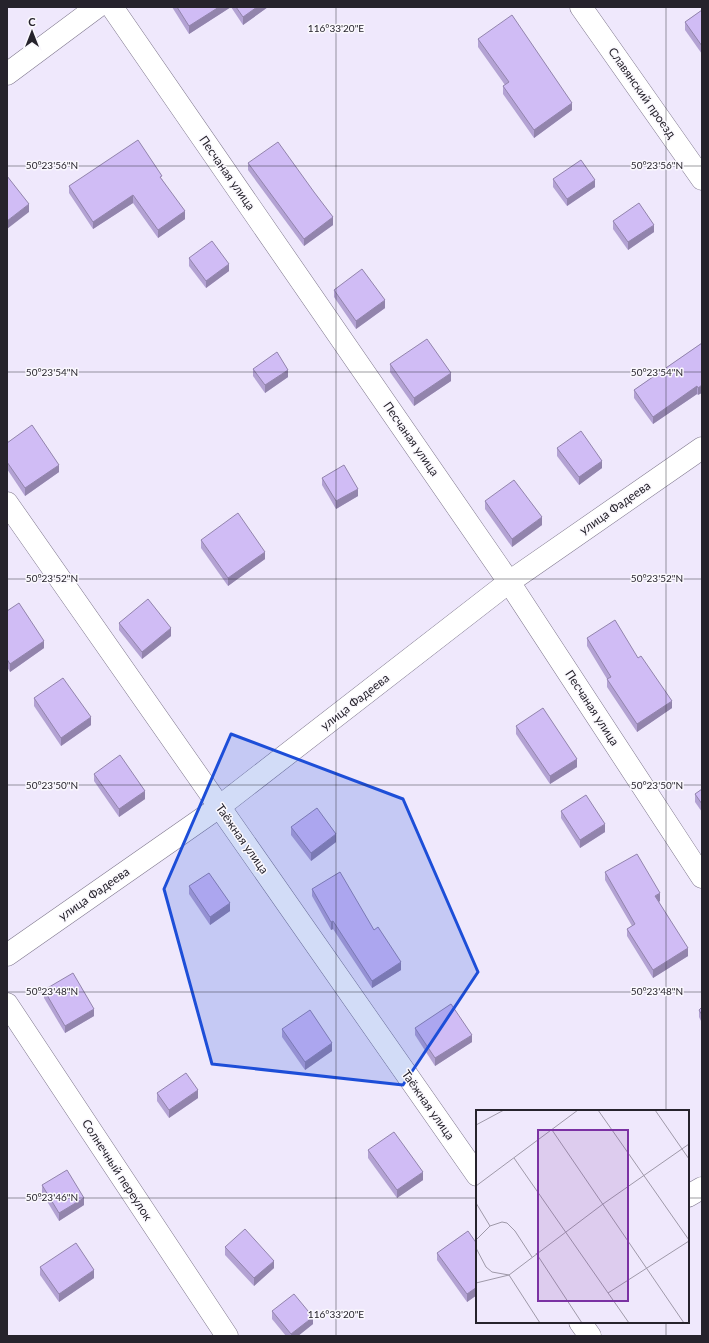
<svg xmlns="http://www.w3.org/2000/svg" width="709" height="1343" font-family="Lato,sans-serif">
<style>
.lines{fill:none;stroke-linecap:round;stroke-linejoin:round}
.minor-casing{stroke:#7f778d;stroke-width:23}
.minor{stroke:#fff;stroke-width:22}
.wall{fill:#b3a2d3}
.shaded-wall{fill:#9284ac}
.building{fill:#d0bcf5;stroke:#9284ac}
.marked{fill:#1d4ed8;fill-opacity:0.2;stroke:#1d4ed8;stroke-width:3;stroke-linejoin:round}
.ticks{fill:none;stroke:#26232c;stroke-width:1;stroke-opacity:0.45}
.labels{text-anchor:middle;stroke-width:3;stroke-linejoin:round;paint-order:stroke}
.street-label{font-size:12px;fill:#26232c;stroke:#faf8fd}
.inset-road{fill:none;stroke:#9f99a9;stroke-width:1}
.view{fill:#7b31a3;fill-opacity:0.15;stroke:#7b31a3;stroke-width:2}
.inset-edge{fill:none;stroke:#26232c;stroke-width:2}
.ticks-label{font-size:10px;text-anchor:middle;fill:#26232c;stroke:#faf8fd;stroke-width:3;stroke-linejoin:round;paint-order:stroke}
</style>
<rect width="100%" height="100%" fill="#efe8fc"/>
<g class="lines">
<g class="minor-casing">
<g id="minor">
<path d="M112,7L509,582L702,877"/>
<path d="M581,7L702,179"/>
<path d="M7,74L97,7"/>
<path d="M7,503L477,1175"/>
<path d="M7,955L219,807L509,582L702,448"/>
<path d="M7,1004L227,1336"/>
<path d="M688,1196L702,1188"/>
<path d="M580,1322L590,1336"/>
</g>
</g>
<use href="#minor" class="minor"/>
</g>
<g class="wall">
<path d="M172,7H268L243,25L231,7L189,34Z"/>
<path d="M702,10V54L685,30V22Z"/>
<path d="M478,39L572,110L534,138L503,94V86L505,85L478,47Z"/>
<path d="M248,163L333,225L304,246L248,170Z"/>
<path d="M162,179L185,219L158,238L133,203L93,229L69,193V186Z"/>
<path d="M553,179L595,187L567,206L553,187Z"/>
<path d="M613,221L654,232L628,250L613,229Z"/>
<path d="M189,258L229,271L206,288L189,266Z"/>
<path d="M334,290L385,308L356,329L334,297Z"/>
<path d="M702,343L698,395L697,394L653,424L634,398V390Z"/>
<path d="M390,364L451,381L414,406L390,372Z"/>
<path d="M253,369L288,377L265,393L253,376Z"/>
<path d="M7,443L59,472L25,496L7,469Z"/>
<path d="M557,448L602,468L579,485L557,456Z"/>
<path d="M322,478L358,496L336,509L322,485Z"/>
<path d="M485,501L542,525L512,547L485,509Z"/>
<path d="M201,540L265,559L228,586L201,548Z"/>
<path d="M7,611L44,648L10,672L7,667Z"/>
<path d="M119,623L171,636L142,659L119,630Z"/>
<path d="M587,638L638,658L672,708L637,732L607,687V679L587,646Z"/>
<path d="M34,698L91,725L61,746L34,706Z"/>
<path d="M516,726L577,767L550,784L516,734Z"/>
<path d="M94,774L145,799L119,817L94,781Z"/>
<path d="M702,789V812L695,802V794Z"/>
<path d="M561,811L605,832L580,848L561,818Z"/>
<path d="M291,827L336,842L311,861L291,835Z"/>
<path d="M605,872L660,901L659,902L688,956L653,978L627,936V929L632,926L605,880Z"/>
<path d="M189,886L230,911L210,925L189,894Z"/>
<path d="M312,889L374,930L401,970L372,988L333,929L331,930L312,896Z"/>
<path d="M44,990L94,1016L65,1033L44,998Z"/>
<path d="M702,1007V1023L699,1017V1010Z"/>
<path d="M415,1028L472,1042L435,1066L415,1035Z"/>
<path d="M282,1029L332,1051L305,1070L282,1037Z"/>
<path d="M157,1093L198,1098L169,1118L157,1101Z"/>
<path d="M368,1150L423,1180L397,1198L368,1158Z"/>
<path d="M42,1185L84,1205L59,1221L42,1193Z"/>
<path d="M477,1244V1295L467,1302L437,1260V1253Z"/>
<path d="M225,1247L274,1268L254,1286L225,1255Z"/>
<path d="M40,1267L94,1278L59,1302L40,1275Z"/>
<path d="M272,1311L313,1324L298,1336H286L272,1319Z"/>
</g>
<g class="shaded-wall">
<path d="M219,7H231L189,34V26Z"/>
<path d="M257,7H268L243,25V17Z"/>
<path d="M572,103V110L534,138V130Z"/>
<path d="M595,180V187L567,206V199Z"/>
<path d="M133,195V203L93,229V222Z"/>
<path d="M29,204V212L7,229V221Z"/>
<path d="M185,211V219L158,238V230Z"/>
<path d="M333,217V225L304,246V239Z"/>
<path d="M654,225V232L628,250V242Z"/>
<path d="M229,264V271L206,288V281Z"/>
<path d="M385,300V308L356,329V321Z"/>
<path d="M288,370V377L265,393V385Z"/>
<path d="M451,373V381L414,406V398Z"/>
<path d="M702,385V393L698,395V388Z"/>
<path d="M697,386V394L653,424V417Z"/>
<path d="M602,461V468L579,485V477Z"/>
<path d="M59,465V472L25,496V488Z"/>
<path d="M358,489V496L336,509V501Z"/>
<path d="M542,517V525L512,547V539Z"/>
<path d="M265,552V559L228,586V578Z"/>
<path d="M171,628V636L142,659V652Z"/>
<path d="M44,641V648L10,672V664Z"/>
<path d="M672,701V708L637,732V724Z"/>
<path d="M91,717V725L61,746V738Z"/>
<path d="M577,759V767L550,784V776Z"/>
<path d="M145,791V799L119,817V809Z"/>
<path d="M605,824V832L580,848V840Z"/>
<path d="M336,834V842L311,861V853Z"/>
<path d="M660,893V901L655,904V896Z"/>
<path d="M230,903V911L210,925V917Z"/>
<path d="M333,921V929L331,930V922Z"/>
<path d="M688,948V956L653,978V970Z"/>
<path d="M401,962V970L372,988V981Z"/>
<path d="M94,1009V1016L65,1033V1026Z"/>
<path d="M472,1035V1042L435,1066V1058Z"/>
<path d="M332,1043V1051L305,1070V1062Z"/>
<path d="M198,1090V1098L169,1118V1110Z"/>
<path d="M423,1172V1180L397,1198V1190Z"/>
<path d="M84,1198V1205L59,1221V1213Z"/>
<path d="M274,1261V1268L254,1286V1278Z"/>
<path d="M94,1270V1278L59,1302V1294Z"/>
<path d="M477,1287V1295L467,1302V1294Z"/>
<path d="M313,1317V1324L298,1336H291V1334Z"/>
</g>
<g class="building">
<path d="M177,7H219L189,26Z"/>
<path d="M236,7H257L243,17Z"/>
<path d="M702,10V46L685,22Z"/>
<path d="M512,15L572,103L534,130L503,86L509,82L478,39Z"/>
<path d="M138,140L162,176L160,177L185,211L158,230L133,195L93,222L69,186Z"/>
<path d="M278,142L314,192L333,217L304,239L248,163Z"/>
<path d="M581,160L595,180L567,199L553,179Z"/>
<path d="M7,176L29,204L7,221Z"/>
<path d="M639,203L654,225L628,242L613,221Z"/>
<path d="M212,241L229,264L206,281L189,258Z"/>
<path d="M362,269L385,300L356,321L334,290Z"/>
<path d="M427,339L451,373L414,398L390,364Z"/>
<path d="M702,343V385L698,388L697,386L653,417L634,390Z"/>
<path d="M277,352L288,370L265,385L253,369Z"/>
<path d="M32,425L59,465L25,488L7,462V443Z"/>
<path d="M581,431L602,461L579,477L557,448Z"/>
<path d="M344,465L358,489L336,501L322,478Z"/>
<path d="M514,480L542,517L512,539L485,501Z"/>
<path d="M238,513L265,552L228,578L201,540Z"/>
<path d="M148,599L171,628L142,652L119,623Z"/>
<path d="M19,603L44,641L10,664L7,659V611Z"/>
<path d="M615,620L638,658L641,656L672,701L637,724L607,679L611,677L587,638Z"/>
<path d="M63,678L91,717L61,738L34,698Z"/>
<path d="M543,708L577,759L550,776L516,726Z"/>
<path d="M120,755L145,791L119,809L94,774Z"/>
<path d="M702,789V804L695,794Z"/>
<path d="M586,795L605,824L580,840L561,811Z"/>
<path d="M317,808L336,834L311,853L291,827Z"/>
<path d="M637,854L660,893L655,896L688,948L653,970L627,929L635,924L605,872Z"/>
<path d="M340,872L374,930L378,927L401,962L372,981L333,921L331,922L312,889Z"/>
<path d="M209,873L230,903L210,917L189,886Z"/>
<path d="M73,973L94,1009L65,1026L44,990Z"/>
<path d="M451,1004L472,1035L435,1058L415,1028Z"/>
<path d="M702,1007V1015L699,1010Z"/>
<path d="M310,1010L332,1043L305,1062L282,1029Z"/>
<path d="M186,1073L198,1090L169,1110L157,1093Z"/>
<path d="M394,1132L423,1172L397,1190L368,1150Z"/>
<path d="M67,1170L84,1198L59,1213L42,1185Z"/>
<path d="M245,1229L274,1261L254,1278L225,1247Z"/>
<path d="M468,1231L477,1244V1287L467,1294L437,1253Z"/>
<path d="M76,1243L94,1270L59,1294L40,1267Z"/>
<path d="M294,1294L313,1317L291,1334L272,1311Z"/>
</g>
<path class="marked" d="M231,734L403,799L478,972L403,1085L212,1064L164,889Z"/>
<path class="ticks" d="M336,7V1336M666,7V1111M7,166H702M7,372H702M7,579H702M7,785H702M7,992H702M7,1198H477M688,1198H702M666,1322V1336"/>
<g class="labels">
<g class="street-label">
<text transform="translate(642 93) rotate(55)" y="4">Славянский проезд</text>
<text transform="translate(227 173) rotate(55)" y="4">Песчаная улица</text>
<text transform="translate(411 439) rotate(55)" y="4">Песчаная улица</text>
<text transform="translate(615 508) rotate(-35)" y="4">улица Фадеева</text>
<text transform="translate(355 702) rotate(-38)" y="4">улица Фадеева</text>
<text transform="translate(592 708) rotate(57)" y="4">Песчаная улица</text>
<text transform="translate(242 839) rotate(55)" y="4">Таёжная улица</text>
<text transform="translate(94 894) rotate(-35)" y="4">улица Фадеева</text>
<text transform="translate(428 1105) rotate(55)" y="4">Таёжная улица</text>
<text transform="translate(117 1170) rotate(57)" y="4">Солнечный переулок</text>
</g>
</g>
<g transform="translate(476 1110)">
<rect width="213" height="213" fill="#efe8fc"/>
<path class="inset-road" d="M122,0L213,130M179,0L213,49M0,15L28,0M76,20L208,213M38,48L153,213M0,76L102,0M0,93L14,116L26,112L31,113L39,121L56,147M0,130L14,116M0,138L10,157L16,162L33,165L64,213M60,143L106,213M0,173L33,165L127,94L213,34M132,183L213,131"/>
<path class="view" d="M62,20H152V191H62Z"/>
<rect width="213" height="213" class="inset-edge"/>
</g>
<g class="ticks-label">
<text x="336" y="32">116°33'20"E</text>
<text x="52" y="169">50°23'56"N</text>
<text x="657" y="169">50°23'56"N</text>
<text x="52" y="376">50°23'54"N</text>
<text x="657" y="376">50°23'54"N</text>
<text x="52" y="582">50°23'52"N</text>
<text x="657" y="582">50°23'52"N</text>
<text x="52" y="789">50°23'50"N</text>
<text x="657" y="789">50°23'50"N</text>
<text x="52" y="995">50°23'48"N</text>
<text x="657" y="995">50°23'48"N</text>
<text x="52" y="1201">50°23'46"N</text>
<text x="336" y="1318">116°33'20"E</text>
</g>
<rect width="709" height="1343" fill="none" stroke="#26232c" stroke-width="16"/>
<g transform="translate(32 32)" stroke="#faf8fd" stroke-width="3" paint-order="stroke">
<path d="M0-3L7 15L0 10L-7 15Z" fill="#26232c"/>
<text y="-6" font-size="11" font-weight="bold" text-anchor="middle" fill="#26232c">С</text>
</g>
</svg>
